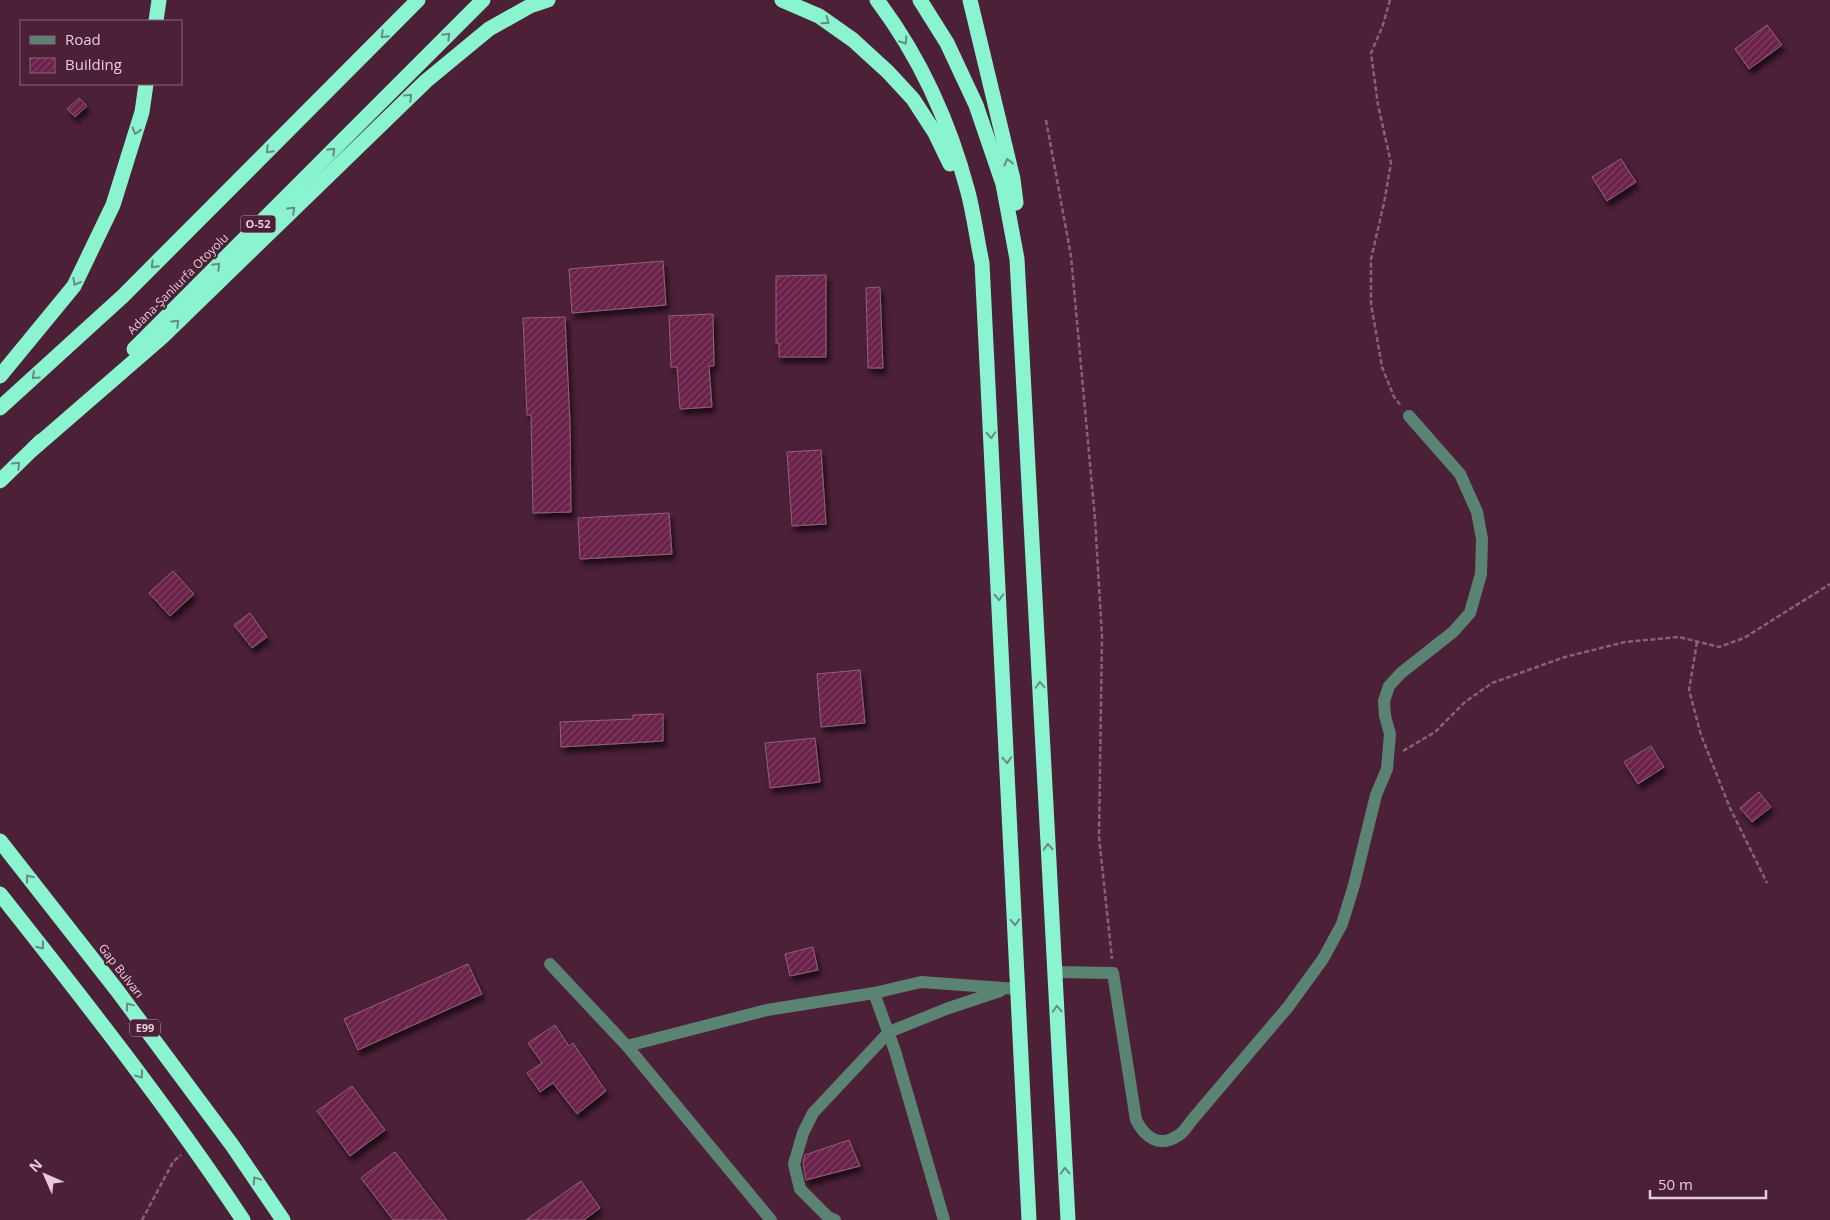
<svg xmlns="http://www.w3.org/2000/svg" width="1830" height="1220" font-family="'Open Sans',sans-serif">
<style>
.building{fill:url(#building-hatch);stroke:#926179;filter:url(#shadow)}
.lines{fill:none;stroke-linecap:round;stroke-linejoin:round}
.path{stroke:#876174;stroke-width:2.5;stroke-dasharray:5 2.5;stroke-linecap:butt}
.minor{stroke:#5b8374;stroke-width:12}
.highway{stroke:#89f4cf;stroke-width:15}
.oneway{stroke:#6a8a83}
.labels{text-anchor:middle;stroke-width:4;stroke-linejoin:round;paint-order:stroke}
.shield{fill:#4c2037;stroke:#b998a8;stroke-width:1}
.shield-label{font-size:11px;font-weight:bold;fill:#e8cbd8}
.street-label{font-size:12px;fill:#e8cbd8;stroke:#4c2037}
</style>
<defs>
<pattern id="building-hatch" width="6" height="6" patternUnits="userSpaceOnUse" patternTransform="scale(1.25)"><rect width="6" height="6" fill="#6a224a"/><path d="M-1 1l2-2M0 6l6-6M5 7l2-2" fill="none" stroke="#7f4163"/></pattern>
<filter id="shadow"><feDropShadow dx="3" dy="5.5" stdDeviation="2.5" flood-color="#0009"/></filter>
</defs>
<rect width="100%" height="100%" fill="#4c2037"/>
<g class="building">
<path d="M1767,25L1782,45L1749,69L1735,49Z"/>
<path d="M79,98L87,106L75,117L67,109Z"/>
<path d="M1621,159L1636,182L1607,201L1592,177Z"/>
<path d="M663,261L666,305L572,313L569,269Z"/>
<path d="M826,275V357H779V343H776V276Z"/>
<path d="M880,287L883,368H868L866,288Z"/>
<path d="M713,314L714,366H709L712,407L680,409L677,367H671L669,316Z"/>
<path d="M565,317L570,422L571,512L533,513L531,415H527L523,318Z"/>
<path d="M821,450L826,524L792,526L787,452Z"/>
<path d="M669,513L672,554L580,559L578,518Z"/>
<path d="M173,571L194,594L170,616L149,593Z"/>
<path d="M250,613L267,637L252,648L234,625Z"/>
<path d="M860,670L865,723L821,727L817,674Z"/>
<path d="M663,714V741L561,747L560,722L633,719V715Z"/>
<path d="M815,738L820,782L770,788L765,743Z"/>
<path d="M1651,746L1664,767L1638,784L1624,762Z"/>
<path d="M1759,792L1771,807L1752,822L1740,808Z"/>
<path d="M813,947L818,970L790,976L785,954Z"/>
<path d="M468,964L482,994L358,1050L344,1019Z"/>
<path d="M555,1025L569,1046L573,1043L606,1091L577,1114L553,1083L540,1092L527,1073L542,1063L528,1043Z"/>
<path d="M352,1086L385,1130L350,1156L317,1111Z"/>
<path d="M849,1140L860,1166L806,1180L803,1163L805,1155Z"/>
<path d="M395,1152L447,1220H393L361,1178Z"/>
<path d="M581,1181L600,1208L584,1220H526Z"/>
</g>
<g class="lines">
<g class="path">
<path d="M1390,0L1383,25L1371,53L1378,105L1391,163L1384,203L1371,259V304L1382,367L1394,397L1401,406"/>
<path d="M1046,120L1071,256L1095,519L1102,636L1099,837L1112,959"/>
<path d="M1697,642L1689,690L1701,735L1730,808L1767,883"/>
<path d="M1403,751L1435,732L1465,702L1492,683L1565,657L1625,642L1679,637L1719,647L1744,638L1830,584"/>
<path d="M142,1220L173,1162L181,1155"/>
</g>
<g class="minor">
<path d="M550,964L627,1046L771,1220"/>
<path d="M1055,972L1113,973L1136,1120C1145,1137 1159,1149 1179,1135C1184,1132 1188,1125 1192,1120L1288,1007L1323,959L1342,924L1354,885L1376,795L1387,769L1390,734L1385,716L1384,701L1389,686L1401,673L1453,632L1470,613L1481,574L1482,539L1477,512L1460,474L1409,416"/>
<path d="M874,993L895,1051L944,1220"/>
<path d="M627,1046L767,1010L874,993L921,982L1018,989"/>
<path d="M835,1220L828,1217L800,1189L794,1164L803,1133L813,1113L889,1032L946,1009L1000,991"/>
</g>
<g class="highway">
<path d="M782,0L819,16L853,40L888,72L913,99L935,133L950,164"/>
<path d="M877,0C920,57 950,124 968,192C974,215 977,240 982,263L1029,1220"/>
<path d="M920,0L947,43L976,105L1003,184L1017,259L1068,1220"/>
<path d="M970,0L1013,179L1016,203"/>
<path d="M156,21L159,0"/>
<path d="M134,349L483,0"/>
<path d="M0,376L74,286L113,205L142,112L146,84"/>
<path d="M0,408L123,296L418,0"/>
<path d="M34,448L162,337L426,81L489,29L530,6L548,0"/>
<path d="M0,481L41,441"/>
<path d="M0,841L116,989L232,1145L283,1220"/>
<path d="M0,894C84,1000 168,1107 243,1220"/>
</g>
</g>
<defs><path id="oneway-chevron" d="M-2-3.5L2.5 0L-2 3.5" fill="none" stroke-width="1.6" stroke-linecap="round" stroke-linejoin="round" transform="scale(1.25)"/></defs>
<g class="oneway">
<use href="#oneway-chevron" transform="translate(826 21) rotate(35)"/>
<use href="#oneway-chevron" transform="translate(384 35) rotate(135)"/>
<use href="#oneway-chevron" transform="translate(447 36) rotate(-45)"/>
<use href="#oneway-chevron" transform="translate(904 41) rotate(58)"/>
<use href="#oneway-chevron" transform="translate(409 97) rotate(-44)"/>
<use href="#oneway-chevron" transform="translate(136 131) rotate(107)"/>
<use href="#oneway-chevron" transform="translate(269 150) rotate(135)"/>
<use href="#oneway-chevron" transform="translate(332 151) rotate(-45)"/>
<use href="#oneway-chevron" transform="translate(1008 162) rotate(-104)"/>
<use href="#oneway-chevron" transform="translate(292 210) rotate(-44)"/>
<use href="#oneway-chevron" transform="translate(154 265) rotate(135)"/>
<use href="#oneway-chevron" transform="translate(217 266) rotate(-45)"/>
<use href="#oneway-chevron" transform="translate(76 282) rotate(119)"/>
<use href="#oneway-chevron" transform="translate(176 323) rotate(-44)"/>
<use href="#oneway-chevron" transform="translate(35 376) rotate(138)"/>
<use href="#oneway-chevron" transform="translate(991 435) rotate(87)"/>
<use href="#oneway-chevron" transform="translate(17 465) rotate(-44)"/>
<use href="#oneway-chevron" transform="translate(999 597) rotate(87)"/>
<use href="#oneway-chevron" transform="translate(1040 685) rotate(-93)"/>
<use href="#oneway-chevron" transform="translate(1007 760) rotate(87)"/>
<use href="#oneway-chevron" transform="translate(1048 847) rotate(-93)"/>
<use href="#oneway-chevron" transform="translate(29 878) rotate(-128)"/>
<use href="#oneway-chevron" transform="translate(1015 922) rotate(87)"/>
<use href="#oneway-chevron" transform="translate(41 946) rotate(52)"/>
<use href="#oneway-chevron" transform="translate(129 1006) rotate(-127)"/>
<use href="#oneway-chevron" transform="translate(1057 1009) rotate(-93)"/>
<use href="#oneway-chevron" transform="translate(140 1075) rotate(53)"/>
<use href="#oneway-chevron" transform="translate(1065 1171) rotate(-93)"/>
<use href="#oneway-chevron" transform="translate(256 1180) rotate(-124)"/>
</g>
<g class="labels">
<g class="shield">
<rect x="240.5" y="215.5" width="35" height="17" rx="4"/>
<rect x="130" y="1019.5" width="30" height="17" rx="4"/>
</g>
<g class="shield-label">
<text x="258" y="228">O-52</text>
<text x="145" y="1032">E99</text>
</g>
<g class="street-label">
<text transform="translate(178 284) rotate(-45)" y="4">Adana-Şanlıurfa Otoyolu</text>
<text transform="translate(121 971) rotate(52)" y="4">Gap Bulvarı</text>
</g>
</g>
<rect x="20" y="20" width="162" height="65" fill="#4c2037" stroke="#8a6477"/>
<rect x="30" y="36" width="25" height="8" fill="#5b8374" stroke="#8a6477"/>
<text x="65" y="45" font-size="15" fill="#e8cbd8">Road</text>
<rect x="30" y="58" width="25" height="15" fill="url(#building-hatch)" stroke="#8a6477"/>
<text x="65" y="70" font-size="15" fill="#e8cbd8">Building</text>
<g transform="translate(45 1175) rotate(315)" stroke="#4c2037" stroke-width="4" paint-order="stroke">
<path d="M0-4L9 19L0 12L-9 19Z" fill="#e8cbd8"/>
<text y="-8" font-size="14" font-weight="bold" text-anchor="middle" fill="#e8cbd8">N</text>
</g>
<path d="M1650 1190v8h116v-8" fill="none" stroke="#e8cbd8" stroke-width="2.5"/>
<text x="1658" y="1190" font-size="15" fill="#e8cbd8" stroke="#4c2037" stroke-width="4" paint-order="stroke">50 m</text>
</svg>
